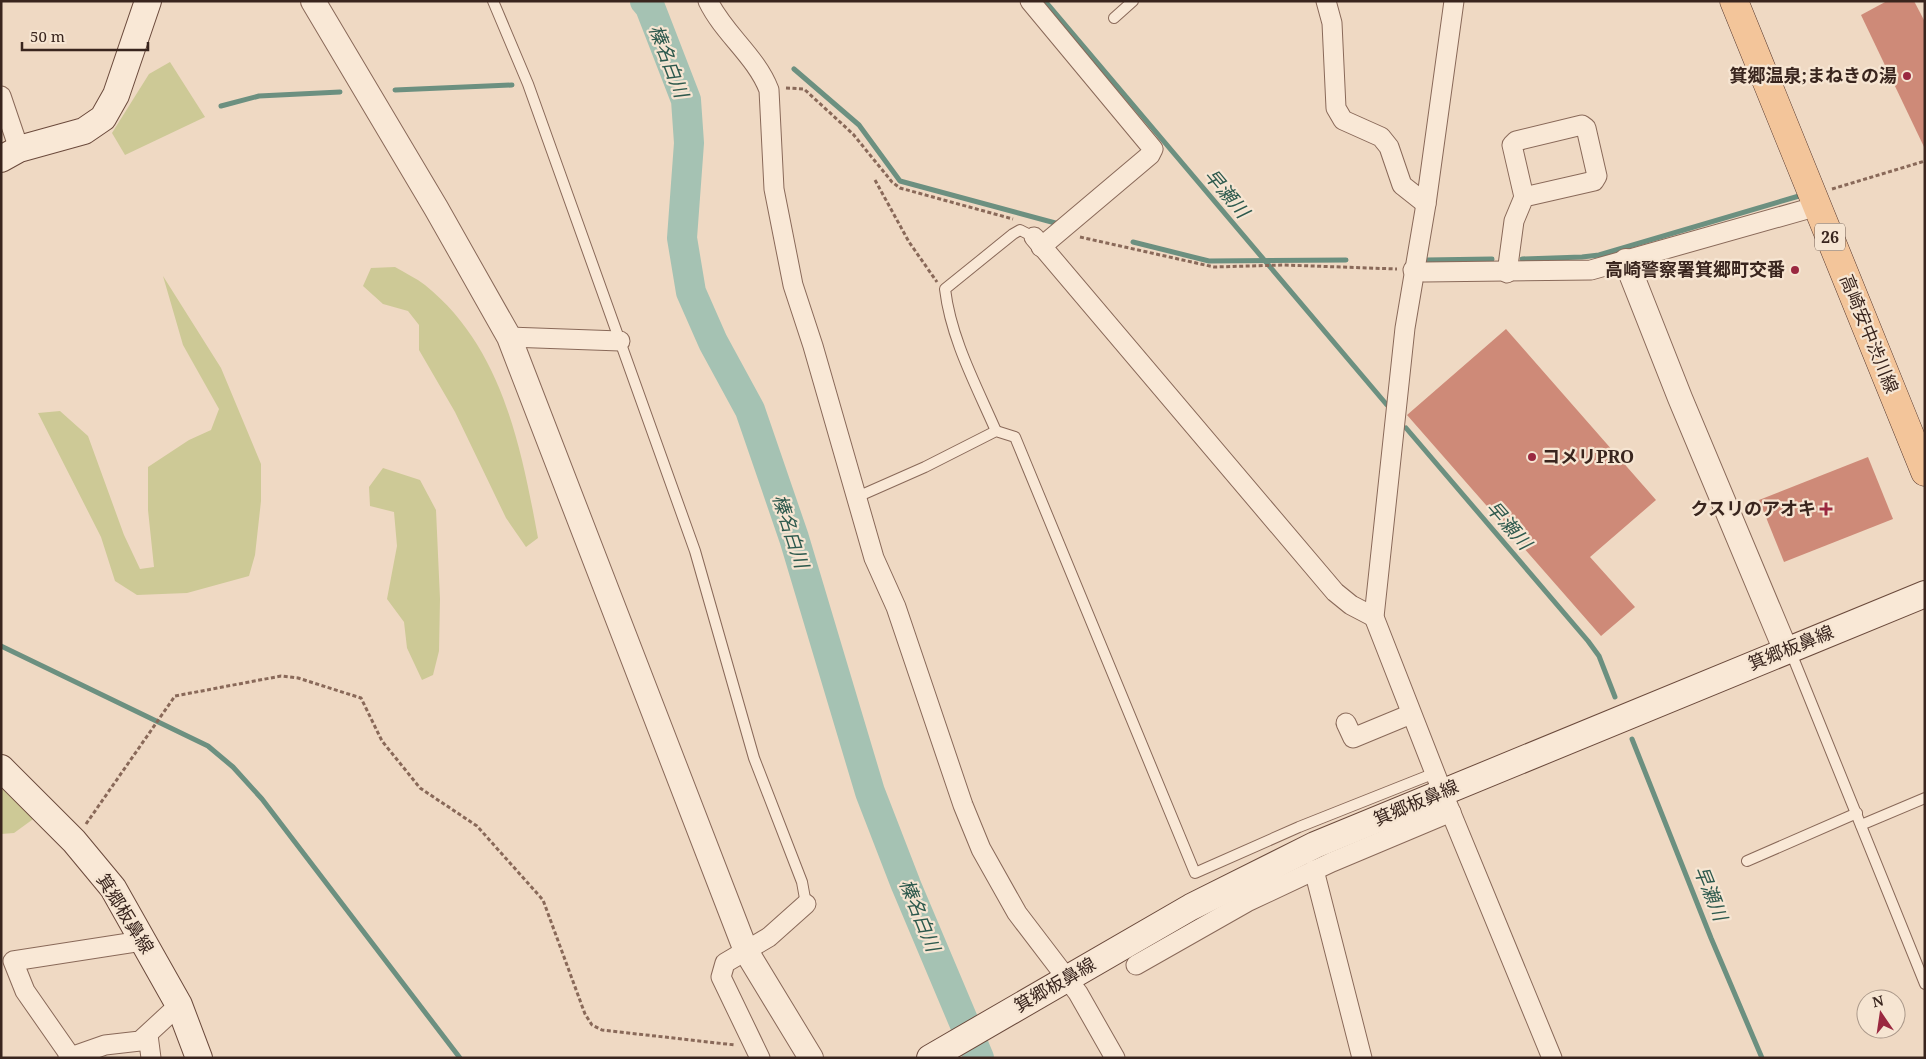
<svg xmlns="http://www.w3.org/2000/svg" width="1926" height="1059" font-family="'Noto Serif','Noto Sans JP',serif">
<style>
.green{fill:#cdc996}
.lines{fill:none;stroke-linecap:round;stroke-linejoin:round}
.stream{stroke:#6c9080;stroke-width:5}
.river{stroke:#a5c2b3;stroke-width:30}
.building{fill:#ce8a78}
.service-casing{stroke:#896959;stroke-width:12}
.minor-casing{stroke:#896959;stroke-width:21}
.tertiary-casing{stroke:#896959;stroke-width:26}
.secondary-casing{stroke:#6b4a3c;stroke-width:28}
.primary-casing{stroke:#57382e;stroke-width:29}
.path{stroke:#896959;stroke-width:3;stroke-dasharray:4 2.5;stroke-linecap:butt}
.service{stroke:#f9e8d6;stroke-width:10}
.minor{stroke:#f9e8d6;stroke-width:19}
.tertiary{stroke:#f9e8d6;stroke-width:24}
.secondary{stroke:#f9e8d6;stroke-width:26}
.primary{stroke:#f3c59a;stroke-width:28}
.poi-dot{fill:#9a2840;stroke:#f6e5d2;stroke-width:2}
.labels{text-anchor:middle;stroke-width:4.5;stroke-linejoin:round;paint-order:stroke}
.shield{fill:#f6e5d2;stroke:#725f54;stroke-width:1}
.shield-label{font-size:16px;font-weight:bold;fill:#39251e}
.poi-label{font-size:18px;font-weight:bold;fill:#39251e;stroke:#f6e5d2;text-anchor:end}
.street-label{font-size:18px;fill:#39251e;stroke:#f6e5d2}
.water-label{font-size:19px;font-style:italic;fill:#2d594d;stroke:#f6e5d2}
</style>
<rect width="100%" height="100%" fill="#efd9c3"/>
<g class="green">
<path d="M170,62L205,117L125,155L112,133L149,74Z"/>
<path d="M395,267C405,273 416,278 425,285C502,347 521,446 538,538L526,547L506,518L455,412L419,350V325L408,311L383,304L363,286L371,268Z"/>
<path d="M163,276L221,368L261,464V501L255,555L249,576L187,593L137,595L115,581L101,537L38,413L60,411L88,436L124,535L140,569L154,567L148,510V467L189,440L211,430L219,409L183,345Z"/>
<path d="M383,468L420,480L436,510L440,599L439,651L433,675L422,680L407,648L404,622L387,599L397,546L394,512L370,506L369,487Z"/>
<path d="M1,778L36,817L14,833L1,834Z"/>
</g>
<g class="lines">
<g class="stream">
<path d="M1045,1L1387,405"/>
<path d="M794,69L859,125L900,181L1059,224"/>
<path d="M395,90L512,85"/>
<path d="M221,106L259,96L340,92"/>
<path d="M1133,242L1209,261L1346,260"/>
<path d="M1522,259L1582,257L1599,255L1799,196"/>
<path d="M1426,260L1492,259"/>
<path d="M1406,428L1588,641L1599,656L1615,697"/>
<path d="M1,646L208,746L233,767L262,799L460,1058"/>
<path d="M1632,739L1711,938L1762,1058"/>
</g>
<path class="river" d="M645,1L650,7L686,100L689,143L682,238L691,292L713,342L750,410L794,538L870,792L906,885L979,1058"/>
</g>
<g class="building">
<path d="M1887,1H1914L1925,22V149L1861,15Z"/>
<path d="M1506,329L1656,500L1590,557L1635,607L1601,636L1407,415Z"/>
<path d="M1868,457L1893,519L1784,562L1759,500Z"/>
</g>
<g class="lines">
<g class="service-casing">
<g id="service">
<path d="M493,1L528,84L695,551L754,758L802,882L806,904"/>
<path d="M1114,18L1133,1"/>
<path d="M996,431C976,385 951,339 945,289L1013,234L1020,230L1034,237"/>
<path d="M857,497L925,467L996,431L1015,437L1195,873L1299,827L1435,773"/>
<path d="M1786,651L1794,660L1925,984"/>
<path d="M1861,825L1925,798"/>
<path d="M1747,861L1857,813"/>
</g>
</g>
<g class="minor-casing">
<g id="minor">
<path d="M708,1C724,34 756,56 769,90L774,189L793,285L813,346L874,558L896,607L963,805L981,849L1017,913L1078,993L1115,1058"/>
<path d="M1030,1L1153,149L1150,155L1041,247"/>
<path d="M1326,1L1332,23L1336,108L1343,120L1381,137L1389,147L1402,185L1426,204"/>
<path d="M1454,1L1426,204L1405,328L1374,617L1442,791L1552,1058"/>
<path d="M1,96L19,149"/>
<path d="M1034,237L1335,592L1351,605L1374,617"/>
<path d="M1413,270L1424,272L1591,270L1818,206"/>
<path d="M1507,273L1514,221L1524,197L1512,145L1516,141L1582,125L1586,128L1597,176L1594,181L1524,197"/>
<path d="M509,337L620,341"/>
<path d="M1346,723L1353,738L1411,714"/>
<path d="M1314,870L1362,1058"/>
<path d="M1136,965L1247,902L1332,862L1451,812"/>
<path d="M148,1035L151,1058"/>
<path d="M71,1057L25,991L13,961L142,941"/>
<path d="M68,1058L105,1045L140,1041L179,1005"/>
<path d="M760,1058L721,977L725,963L769,937L806,904"/>
</g>
</g>
<g class="tertiary-casing">
<g id="tertiary">
<path d="M313,1L436,208L509,337L746,951L811,1058"/>
<path d="M1626,261L1680,398L1786,651"/>
</g>
</g>
<g class="secondary-casing">
<g id="secondary">
<path d="M1,159L19,149L84,131L103,118L116,95L148,1"/>
<path d="M1,768L74,841L113,888L179,1005L199,1058"/>
<path d="M930,1058L1191,907L1315,845L1925,594"/>
</g>
</g>
<g class="primary-casing">
<path id="primary" d="M1734,1L1925,472"/>
</g>
<g class="path">
<path d="M786,88L804,89L853,134L892,182L900,188L1013,219"/>
<path d="M875,180L909,242L937,282"/>
<path d="M1832,189L1925,161"/>
<path d="M1080,237L1214,267L1284,265L1397,269"/>
<path d="M86,824L175,696L281,676L298,678L361,698L382,741L420,788L477,826L543,900L585,1014L592,1025L602,1030L735,1045"/>
</g>
<use href="#service" class="service"/>
<use href="#minor" class="minor"/>
<use href="#tertiary" class="tertiary"/>
<use href="#secondary" class="secondary"/>
<use href="#primary" class="primary"/>
</g>
<g class="poi-dot">
<circle cx="1907" cy="76" r="5"/>
<circle cx="1795" cy="270" r="5"/>
<circle cx="1532" cy="457" r="5"/>
<path d="M1823.5 501.5h5v5h5v5h-5v5h-5v-5h-5v-5h5z"/>
</g>
<g class="labels">
<rect class="shield" x="1815" y="223.5" width="30" height="27" rx="4"/>
<g class="shield-label">
<text x="1830" y="243">26</text>
</g>
<g class="poi-label">
<text x="1897" y="82">箕郷温泉;まねきの湯</text>
<text x="1785" y="276">高崎警察署箕郷町交番</text>
<text x="1542" y="463" text-anchor="start">コメリPRO</text>
<text x="1816" y="515">クスリのアオキ</text>
</g>
<g class="street-label">
<text transform="translate(1869 334) rotate(68)" y="6">高崎安中渋川線</text>
<text transform="translate(1791 648) rotate(-22)" y="6">箕郷板鼻線</text>
<text transform="translate(1416 803) rotate(-23)" y="6">箕郷板鼻線</text>
<text transform="translate(125 914) rotate(58)" y="6">箕郷板鼻線</text>
<text transform="translate(1055 985) rotate(-30)" y="6">箕郷板鼻線</text>
</g>
<g class="water-label">
<text transform="translate(669 61) rotate(69)" y="7">榛名白川</text>
<text transform="translate(1227 193) rotate(50)" y="7">早瀬川</text>
<text transform="translate(1509 525) rotate(49)" y="7">早瀬川</text>
<text transform="translate(791 531) rotate(72)" y="7">榛名白川</text>
<text transform="translate(1711 893) rotate(68)" y="7">早瀬川</text>
<text transform="translate(920 915) rotate(68)" y="7">榛名白川</text>
</g>
</g>
<rect width="1926" height="1059" fill="none" stroke="#39251e" stroke-width="5"/>
<g transform="translate(1881 1014) rotate(347)"><circle r="24" fill="#f6e5d2" stroke="#aa988a"/>
<path d="M0-4L9 19L0 12L-9 19Z" fill="#9a2840"/>
<text y="-8" font-size="14" font-weight="bold" text-anchor="middle" fill="#39251e">N</text>
</g>
<path d="M22 42v8h126v-8" fill="none" stroke="#39251e" stroke-width="2.5"/>
<text x="30" y="42" font-size="15" fill="#39251e" stroke="#f6e5d2" stroke-width="4" paint-order="stroke">50 m</text>
</svg>
